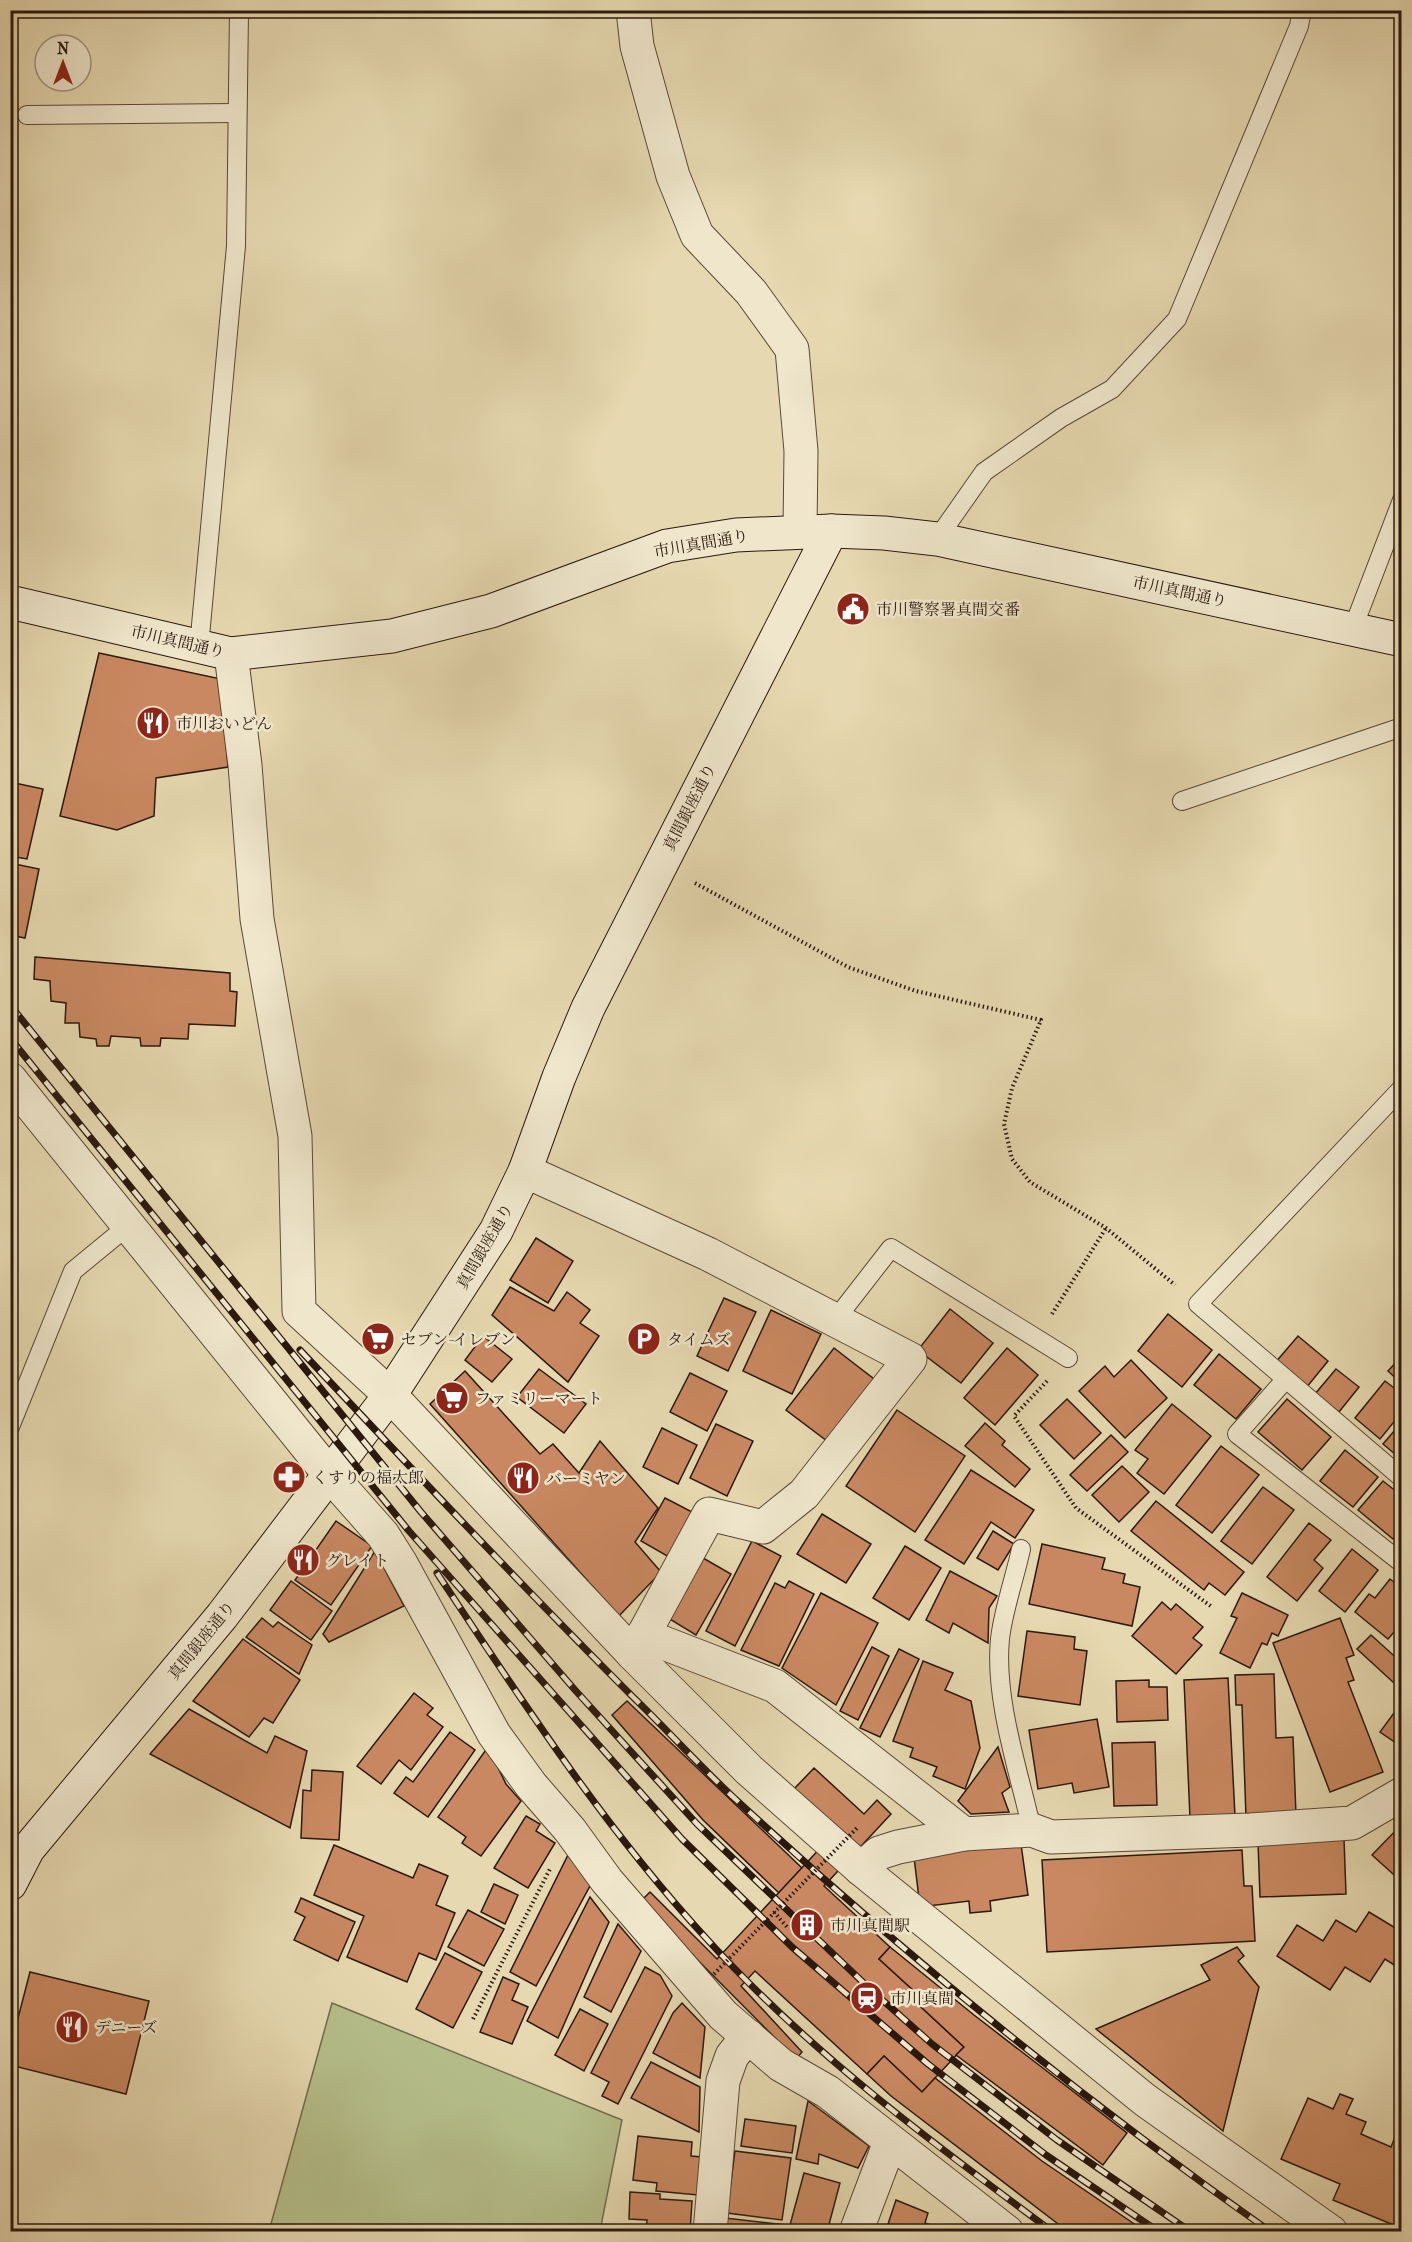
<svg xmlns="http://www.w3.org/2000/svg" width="1412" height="2242" font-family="'IM FELL French Canon','Noto Serif JP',serif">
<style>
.green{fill:#b5bf8b;stroke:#706c4d;stroke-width:1.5}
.building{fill:#c98861;stroke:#2b180f;stroke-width:1.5}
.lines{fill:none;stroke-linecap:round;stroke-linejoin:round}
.lane-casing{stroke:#5a4837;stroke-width:20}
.street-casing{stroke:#5a4837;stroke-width:35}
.secondary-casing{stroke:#2b180f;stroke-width:35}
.path{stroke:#2b180f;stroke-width:4;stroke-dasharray:1.5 3;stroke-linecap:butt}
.lane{stroke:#efe6cc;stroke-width:18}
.street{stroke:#efe6cc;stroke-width:33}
.secondary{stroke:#efe6cc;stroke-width:33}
.rail-casing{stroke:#2b180f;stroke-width:7}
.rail{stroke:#efe6cc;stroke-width:4.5;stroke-dasharray:14;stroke-linecap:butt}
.path-bridge{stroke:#2b180f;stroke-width:4;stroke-dasharray:1.5 3;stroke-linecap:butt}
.labels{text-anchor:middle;stroke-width:5;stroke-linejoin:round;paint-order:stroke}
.street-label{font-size:16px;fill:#2b180f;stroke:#efe6cc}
.poi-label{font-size:16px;fill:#2b180f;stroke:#efe6cc;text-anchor:start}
</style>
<rect width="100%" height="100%" fill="#e6d8b0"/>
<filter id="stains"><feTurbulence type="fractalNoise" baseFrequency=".00333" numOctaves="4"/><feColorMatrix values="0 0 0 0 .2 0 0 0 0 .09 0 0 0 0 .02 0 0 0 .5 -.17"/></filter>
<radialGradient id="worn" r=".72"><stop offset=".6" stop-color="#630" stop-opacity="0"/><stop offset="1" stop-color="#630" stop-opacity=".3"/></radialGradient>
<path class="green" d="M332,2003L622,2120L600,2231H269Z"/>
<g class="building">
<path d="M99,653L221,679L228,767L156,778L154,816L117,830L60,816Z"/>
<path d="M10,782L43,789L27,859L10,856Z"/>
<path d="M10,863L39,869L25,938L10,935Z"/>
<path d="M35,957L230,973V991L237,992L235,1026L189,1024L188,1039L161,1038L160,1046H141L140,1038L111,1036L109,1046H97L96,1039L80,1037L79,1023H65L66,1003L51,1001L50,981L34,979Z"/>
<path d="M536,1238L573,1261L548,1303L510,1280Z"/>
<path d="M510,1287L554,1311L567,1292L590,1310L580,1323L599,1336L568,1382L492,1315Z"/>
<path d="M724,1298L756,1312L728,1371L697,1356Z"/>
<path d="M950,1309L993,1343L961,1383L918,1350Z"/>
<path d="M771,1310L821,1334L792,1394L743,1371Z"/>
<path d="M1168,1314L1212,1350L1182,1387L1138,1351Z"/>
<path d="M483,1336L512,1359L492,1382L465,1360Z"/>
<path d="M1298,1336L1328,1361L1306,1388L1275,1363Z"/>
<path d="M834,1348L874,1379L827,1441L786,1410Z"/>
<path d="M1007,1348L1038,1375L995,1425L964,1398Z"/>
<path d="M1219,1354L1261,1389L1236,1419L1194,1385Z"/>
<path d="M1402,1356V1384L1388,1371Z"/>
<path d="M1131,1360L1167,1398L1125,1438L1079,1391L1105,1366L1114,1377Z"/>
<path d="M539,1369L586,1404L564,1433L517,1397Z"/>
<path d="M1336,1369L1359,1387L1339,1412L1315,1394Z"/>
<path d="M465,1371L540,1454L553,1444L579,1473L600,1441L658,1508L635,1542L661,1572L619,1616L430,1404Z"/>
<path d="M690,1373L727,1391L707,1431L670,1412Z"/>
<path d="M1385,1381L1402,1394V1412L1380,1439L1355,1418Z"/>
<path d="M1067,1399L1101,1433L1074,1459L1040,1425Z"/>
<path d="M1287,1399L1331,1437L1302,1470L1258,1432Z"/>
<path d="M1172,1404L1211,1436L1164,1494L1137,1473L1148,1459L1135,1450Z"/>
<path d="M897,1410L965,1456L915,1532L846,1486Z"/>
<path d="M1402,1422V1460L1383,1444Z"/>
<path d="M985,1423L1005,1441L1002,1445L1030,1469L1015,1487L965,1446Z"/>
<path d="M716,1424L753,1441L727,1496L690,1478Z"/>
<path d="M662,1428L697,1445L678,1484L643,1467Z"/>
<path d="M1111,1435L1128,1452L1087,1491L1070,1475Z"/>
<path d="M1221,1446L1259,1475L1212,1533L1176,1505Z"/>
<path d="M1345,1450L1378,1477L1353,1507L1320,1481Z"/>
<path d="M1122,1466L1149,1492L1119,1522L1092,1495Z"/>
<path d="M971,1470L1034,1510L1015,1538L991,1522L964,1564L925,1540Z"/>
<path d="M1383,1481L1402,1496V1529L1393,1539L1358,1510Z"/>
<path d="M1263,1487L1294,1510L1252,1564L1221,1541Z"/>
<path d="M665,1498L694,1513L669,1557L641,1541Z"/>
<path d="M1156,1501L1244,1572L1225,1595L1209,1583L1204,1590L1131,1531Z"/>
<path d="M822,1514L871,1544L846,1583L797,1554Z"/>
<path d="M336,1521L372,1546L331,1605L295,1580Z"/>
<path d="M1309,1523L1331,1540L1314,1560L1323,1568L1297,1601L1267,1577Z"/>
<path d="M993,1531L1014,1544L998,1570L977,1558Z"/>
<path d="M752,1541L781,1556L735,1646L706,1631Z"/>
<path d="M1042,1544L1105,1558L1102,1569L1125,1574L1123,1583L1140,1587L1132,1626L1029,1604Z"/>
<path d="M905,1546L941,1568L909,1620L873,1598Z"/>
<path d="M1352,1549L1378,1570L1345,1612L1319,1591Z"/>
<path d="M375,1551L404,1606L329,1642L323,1634Z"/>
<path d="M703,1558L731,1574L696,1635L668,1618Z"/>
<path d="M950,1571L997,1596L989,1608L988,1643L953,1623L949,1633L926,1620Z"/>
<path d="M1390,1579L1402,1588V1623L1388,1639L1355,1612L1369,1594L1375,1598Z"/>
<path d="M291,1581L332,1611L311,1640L270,1610Z"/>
<path d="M789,1581L814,1594L779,1666L741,1650L775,1583L785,1588Z"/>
<path d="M821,1593L878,1623L836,1705L782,1668Z"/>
<path d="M1242,1593L1288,1615L1278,1636L1272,1633L1267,1645L1262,1643L1250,1668L1220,1653L1237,1618L1231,1616Z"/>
<path d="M1162,1602L1171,1610L1176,1604L1203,1627L1193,1638L1202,1645L1176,1674L1132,1636Z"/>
<path d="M262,1618L273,1627L278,1622L312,1645L299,1674L246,1637Z"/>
<path d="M1340,1618L1354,1655L1346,1658L1354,1680L1348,1682L1383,1772L1330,1792L1273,1643Z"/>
<path d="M1027,1631L1075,1637L1074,1649L1087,1651L1080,1705L1018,1696Z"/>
<path d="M1371,1635L1402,1663V1674L1394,1683L1357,1649Z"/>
<path d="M243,1639L300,1680L273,1723L264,1718L249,1737L193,1701Z"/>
<path d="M872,1647L889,1656L858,1720L840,1711Z"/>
<path d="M899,1649L919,1659L880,1737L860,1728Z"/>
<path d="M923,1661L953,1673L945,1690L971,1701L980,1748L965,1789L933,1776L937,1767L910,1757L913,1748L893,1741Z"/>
<path d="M1274,1674L1276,1738L1293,1737L1296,1815L1246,1817L1242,1705H1236L1235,1675Z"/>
<path d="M1228,1678L1235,1816L1190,1818L1184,1680Z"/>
<path d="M1149,1680V1687H1167L1168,1720L1117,1722L1116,1681Z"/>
<path d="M414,1693L433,1708L427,1715L443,1727L411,1770L399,1760L381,1784L357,1766Z"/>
<path d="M627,1701L802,1868L779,1893L703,1820L612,1715Z"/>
<path d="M1402,1702V1747L1380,1732Z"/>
<path d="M189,1709L267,1753L275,1736L307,1751L290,1828L150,1754Z"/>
<path d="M1097,1719L1109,1787L1074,1793L1072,1783L1038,1789L1029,1730Z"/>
<path d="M450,1732L475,1750L428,1817L394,1793L406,1777L413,1782Z"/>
<path d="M1155,1742L1157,1805L1114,1806L1112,1743Z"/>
<path d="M488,1747L506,1784L521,1801L481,1856L462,1843L466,1837L438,1817Z"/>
<path d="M998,1747L1010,1787L1002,1793L1009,1812L971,1814L958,1801Z"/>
<path d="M814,1768L864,1814L877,1800L891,1814L824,1886L890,1947L879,1959L926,2002L921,2007L964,2047L922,2092L884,2056L867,2074L755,1971L741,1986L802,2052L796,2059L640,1902L650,1892L717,1959L838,1829L794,1789Z"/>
<path d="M312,1770L343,1772L339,1840L301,1838L303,1790L311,1791Z"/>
<path d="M526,1816L540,1824L536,1831L555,1843L528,1888L494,1868Z"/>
<path d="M1402,1824V1882L1372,1855Z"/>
<path d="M1344,1839L1346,1894L1260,1897L1258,1842Z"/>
<path d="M1021,1844L1028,1895L990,1901L991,1911L970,1913L969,1901L920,1907L914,1857Z"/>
<path d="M334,1845L413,1878L419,1864L448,1876L436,1905L455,1913L436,1960L419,1953L407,1982L347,1957L364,1916L314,1895Z"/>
<path d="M1242,1850L1244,1886H1252L1255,1941L1047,1952L1042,1860Z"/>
<path d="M568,1855L591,1884L536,1986L510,1972Z"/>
<path d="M494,1884L518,1895L505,1924L481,1912Z"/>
<path d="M590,1897L609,1922L558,2038L527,2021Z"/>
<path d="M301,1898L355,1922L338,1961L294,1940L305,1917L295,1912Z"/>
<path d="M468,1910L504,1929L484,1966L448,1947Z"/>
<path d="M1369,1912L1402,1932V1970L1385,1959L1370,1982L1345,1967L1330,1990L1277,1956L1297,1925L1323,1941L1336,1920L1356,1932Z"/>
<path d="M618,1924L641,1951L611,2012L584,1997Z"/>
<path d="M890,1947L974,2015L1127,2133L1103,2165L956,2055L964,2047L921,2007L926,2002L879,1959Z"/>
<path d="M1237,1947L1244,1956L1238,1961L1259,1987L1223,2131L1096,2029L1210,1980L1201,1965Z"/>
<path d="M445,1953L482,1972L453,2028L416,2009Z"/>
<path d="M645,1967L660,1975L672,1996L618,2104L602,2096L609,2082L591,2073Z"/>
<path d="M30,1972L149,2001L126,2094L10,2065V2049Z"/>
<path d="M503,1977L519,1984L512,2000L528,2007L512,2044L480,2032Z"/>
<path d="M682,2003L705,2027L700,2078L653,2053L673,2013Z"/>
<path d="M580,2009L608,2024L584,2071L555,2055Z"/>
<path d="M884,2056L922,2092L935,2078L1042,2161L1146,2232H1068L1062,2227L891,2096L867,2074Z"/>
<path d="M651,2062L700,2087L699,2132L631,2098Z"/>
<path d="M1340,2094L1353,2099L1346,2114L1366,2122L1361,2134L1391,2147L1397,2132L1402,2133V2232H1393L1396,2226L1333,2200L1340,2184L1281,2159L1308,2098L1333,2109Z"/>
<path d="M808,2101L869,2146L858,2168L819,2154L818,2164L796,2159Z"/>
<path d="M745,2119L796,2126L792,2153L741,2146Z"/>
<path d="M638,2136L692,2142L691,2156L702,2157L698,2195L656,2191L657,2183L633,2180Z"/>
<path d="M735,2151L791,2158L782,2220L727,2213Z"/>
<path d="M804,2173L840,2183L827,2232H811L790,2225Z"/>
<path d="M630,2192L660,2194V2199L692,2201L690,2232H646L647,2220L629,2219Z"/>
<path d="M896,2200L928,2213L925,2223L939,2228L938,2232H893L895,2226L888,2224Z"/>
<path d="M725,2218L786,2225L785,2232H724Z"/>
</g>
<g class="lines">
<g class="lane-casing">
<g id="lane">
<path d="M27,115L236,113"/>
<path d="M937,539L984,472L1061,418L1112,389L1177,319L1299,26L1302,10"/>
<path d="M1353,628L1402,500"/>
<path d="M199,647L236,246L239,10"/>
<path d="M1182,801L1402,727"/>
<path d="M1402,1088L1198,1304L1402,1478"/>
<path d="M835,1320L891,1248L1068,1358"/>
<path d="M1285,1380L1237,1434L1402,1563"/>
<path d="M10,1427L73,1271L129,1225"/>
<path d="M1021,1549C1015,1577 1003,1611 1000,1639C994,1699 1019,1772 1032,1830"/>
</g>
</g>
<g class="street-casing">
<g id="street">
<path d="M633,10L637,46L673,176L697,235L751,292L792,349L801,451L800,531"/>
<path d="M231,654L245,765L257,919L295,1136L299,1311L390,1395L633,1654L749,1770L861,1869L1145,2100L1331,2232"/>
<path d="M10,1079L330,1475L383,1535L400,1562L494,1734L531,1785L570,1830L607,1881L723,2015L781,2065L828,2092L1007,2232"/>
<path d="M525,1171L708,1254L910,1359L804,1494L763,1527L709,1514L633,1654"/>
<path d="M643,1635L775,1686L964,1834"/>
<path d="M861,1869L879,1853L898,1847L964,1834L1032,1830L1051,1837L1250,1830L1352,1823L1402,1794"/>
<path d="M710,2232L723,2081L732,2056L748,2036"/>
<path d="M856,2232L890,2142"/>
</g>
</g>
<g class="secondary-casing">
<g id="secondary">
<path d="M10,602L231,654L392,636L491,611L667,546L736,535L831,531L884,533L937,539L1402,640"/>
<path d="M10,1884L28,1849L222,1616L390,1395L496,1231L525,1171L559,1077L588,1008L831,531"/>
</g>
</g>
<g class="path">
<path d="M695,883L848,967L916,991L1041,1020L1012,1088L1004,1124L1012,1159L1030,1182L1106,1228L1175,1285"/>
<path d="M1052,1314L1106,1228"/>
<path d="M1047,1381L1014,1416L1076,1508L1212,1607"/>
<path d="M774,1912L787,1927"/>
<path d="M473,2019L551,1867"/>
</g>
<use href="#lane" class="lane"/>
<use href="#street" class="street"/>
<use href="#secondary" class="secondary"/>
<g class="rail-casing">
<g id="rail">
<path d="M10,1005L421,1512L575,1690L697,1824L870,1989L932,2044L1057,2140L1191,2232"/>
<path d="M10,1038L409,1531L682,1839L792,1947L928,2064L1046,2155L1159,2232"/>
<path d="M300,1350C410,1467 520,1584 634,1698C667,1730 698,1764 732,1796C902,1953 1082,2099 1271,2232"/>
<path d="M437,1573C520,1698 603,1826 705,1937C807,2050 931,2142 1053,2232"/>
</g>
</g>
<use href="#rail" class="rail"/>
<path class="path-bridge" d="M714,1974L857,1828"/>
</g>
<defs>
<g id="civic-disc" transform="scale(1.725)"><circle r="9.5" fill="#8f2418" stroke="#efe6cc"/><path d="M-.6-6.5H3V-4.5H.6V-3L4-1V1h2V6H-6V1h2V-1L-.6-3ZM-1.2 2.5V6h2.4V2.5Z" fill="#fff"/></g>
<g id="restaurant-disc" transform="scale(1.725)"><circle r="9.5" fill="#8f2418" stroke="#efe6cc"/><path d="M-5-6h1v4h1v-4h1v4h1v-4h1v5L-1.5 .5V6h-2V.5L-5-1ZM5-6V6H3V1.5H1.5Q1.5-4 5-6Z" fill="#fff"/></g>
<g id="supermarket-disc" transform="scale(1.725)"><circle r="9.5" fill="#8f2418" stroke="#efe6cc"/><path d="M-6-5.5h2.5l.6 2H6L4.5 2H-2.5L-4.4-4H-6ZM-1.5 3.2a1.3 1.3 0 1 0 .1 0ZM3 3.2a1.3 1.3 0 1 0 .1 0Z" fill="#fff"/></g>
<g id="parking-disc" transform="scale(1.725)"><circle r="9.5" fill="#8f2418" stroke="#efe6cc"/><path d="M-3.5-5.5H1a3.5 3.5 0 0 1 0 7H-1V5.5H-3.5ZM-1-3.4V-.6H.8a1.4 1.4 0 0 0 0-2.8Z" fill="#fff"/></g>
<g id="pharmacy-disc" transform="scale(1.725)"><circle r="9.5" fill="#8f2418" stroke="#efe6cc"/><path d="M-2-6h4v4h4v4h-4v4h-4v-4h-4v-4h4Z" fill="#fff"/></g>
<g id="building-disc" transform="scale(1.725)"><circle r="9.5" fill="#8f2418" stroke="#efe6cc"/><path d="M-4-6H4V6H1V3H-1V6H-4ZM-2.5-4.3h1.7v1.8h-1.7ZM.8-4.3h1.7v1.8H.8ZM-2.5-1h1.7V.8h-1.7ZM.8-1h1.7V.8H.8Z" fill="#fff"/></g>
<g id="station-disc" transform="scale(1.725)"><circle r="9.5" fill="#8f2418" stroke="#efe6cc"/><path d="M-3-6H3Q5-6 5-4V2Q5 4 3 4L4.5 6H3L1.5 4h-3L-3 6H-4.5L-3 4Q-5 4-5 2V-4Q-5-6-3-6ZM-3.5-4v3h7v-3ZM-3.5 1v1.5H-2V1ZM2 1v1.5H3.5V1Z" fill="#fff"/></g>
</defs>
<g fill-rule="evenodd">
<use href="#civic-disc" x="853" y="609"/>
<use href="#restaurant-disc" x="153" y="723"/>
<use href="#supermarket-disc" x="378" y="1339"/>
<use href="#parking-disc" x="644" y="1339"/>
<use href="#supermarket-disc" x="452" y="1398"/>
<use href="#pharmacy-disc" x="289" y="1477"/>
<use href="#restaurant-disc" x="523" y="1478"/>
<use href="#restaurant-disc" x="303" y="1560"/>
<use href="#building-disc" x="807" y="1925"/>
<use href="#station-disc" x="867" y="1998"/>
<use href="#restaurant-disc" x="72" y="2027"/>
</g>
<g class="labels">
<g class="street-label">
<text transform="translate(701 543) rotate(-10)" y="6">市川真間通り</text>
<text transform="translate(1180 591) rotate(12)" y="6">市川真間通り</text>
<text transform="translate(178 641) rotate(13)" y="6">市川真間通り</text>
<text transform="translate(689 807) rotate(-63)" y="6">真間銀座通り</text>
<text transform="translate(484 1246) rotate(-60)" y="6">真間銀座通り</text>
<text transform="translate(201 1640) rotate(-51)" y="6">真間銀座通り</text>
</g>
<g class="poi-label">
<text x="876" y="615">市川警察署真間交番</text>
<text x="176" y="729">市川おいどん</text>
<text x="401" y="1345">セブン-イレブン</text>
<text x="667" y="1345">タイムズ</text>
<text x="475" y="1404">ファミリーマート</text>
<text x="312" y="1483">くすりの福太郎</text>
<text x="546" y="1484">バーミヤン</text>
<text x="326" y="1566">グレイト</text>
<text x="830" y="1931">市川真間駅</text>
<text x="890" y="2004">市川真間</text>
<text x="95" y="2033">デニーズ</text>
</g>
</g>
<rect width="1412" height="2242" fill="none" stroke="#e6d8b0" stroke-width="36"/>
<rect x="12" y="12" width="1388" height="2218" fill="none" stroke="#2b180f" stroke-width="3"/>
<rect x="18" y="18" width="1376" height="2206" fill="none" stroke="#2b180f" stroke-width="1.5"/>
<g transform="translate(63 63)"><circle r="28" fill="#efe6cc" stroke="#a19480" stroke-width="1.5"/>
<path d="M0-4.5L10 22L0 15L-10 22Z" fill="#8f2418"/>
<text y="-9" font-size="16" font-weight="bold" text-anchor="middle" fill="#2b180f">N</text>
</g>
<rect width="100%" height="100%" filter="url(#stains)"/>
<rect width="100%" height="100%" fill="url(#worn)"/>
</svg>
